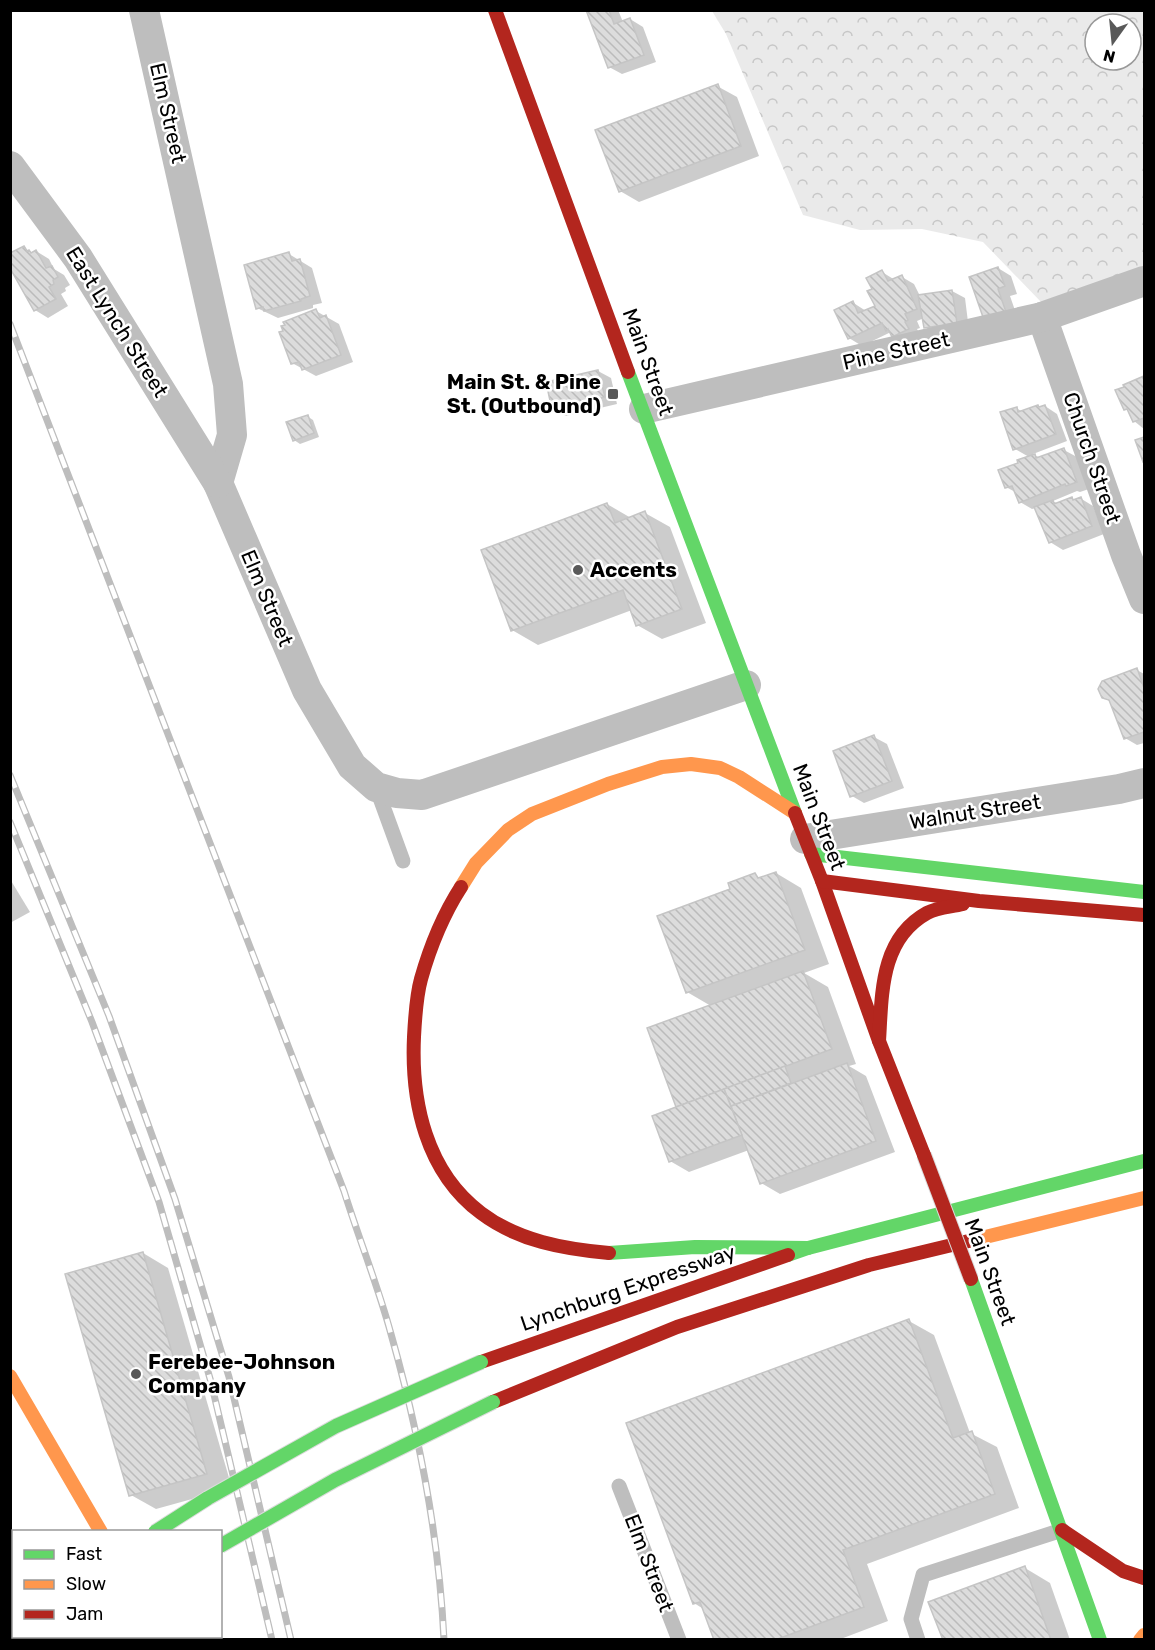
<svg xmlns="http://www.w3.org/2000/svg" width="1155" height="1650" font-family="Rubik,sans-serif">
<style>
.forest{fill:url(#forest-crowns);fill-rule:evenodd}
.shadow{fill:#0003}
.building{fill:url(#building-back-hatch);stroke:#c5c5c5;stroke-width:1.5}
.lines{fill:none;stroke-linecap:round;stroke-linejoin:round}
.lane{stroke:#bebebe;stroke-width:15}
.street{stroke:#bebebe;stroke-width:30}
.fast{stroke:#63d668;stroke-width:14}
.slow{stroke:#ff974d;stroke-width:14}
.jam{stroke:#b3261e;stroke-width:14}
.rail-casing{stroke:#bdbdbd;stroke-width:7}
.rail{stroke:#fff;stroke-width:4.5;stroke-dasharray:14;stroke-linecap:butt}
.fast-bridge-casing{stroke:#dbdbdb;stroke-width:16;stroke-linecap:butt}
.jam-bridge-casing{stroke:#dbdbdb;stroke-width:16;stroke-linecap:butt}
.fast-bridge{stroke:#63d668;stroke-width:14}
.jam-bridge{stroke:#b3261e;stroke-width:14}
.poi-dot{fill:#595959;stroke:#fff;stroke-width:2}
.labels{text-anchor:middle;stroke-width:5;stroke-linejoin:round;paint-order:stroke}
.street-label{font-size:21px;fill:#000;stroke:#fff}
.poi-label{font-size:21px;font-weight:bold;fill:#000;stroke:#fff;text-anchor:start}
</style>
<defs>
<pattern id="forest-crowns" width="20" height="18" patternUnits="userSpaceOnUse" patternTransform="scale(1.5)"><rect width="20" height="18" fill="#eaeaea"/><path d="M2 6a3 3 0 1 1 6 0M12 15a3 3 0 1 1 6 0" fill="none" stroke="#c7c7c7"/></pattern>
<pattern id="building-back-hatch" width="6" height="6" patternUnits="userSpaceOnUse" patternTransform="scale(1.5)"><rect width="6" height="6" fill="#dcdcdc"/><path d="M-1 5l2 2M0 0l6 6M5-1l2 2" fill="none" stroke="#bbb"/></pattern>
</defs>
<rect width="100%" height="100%" fill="#fff"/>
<path class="forest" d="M712,11H1144V274L1042,303L983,242L922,229L860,230L803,215L726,34ZM1095,24H1131V60H1095Z"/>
<g class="shadow">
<path d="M588,10H618L623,22L630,19L643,27L656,62L622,74L609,67Z"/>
<path d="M717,86L737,97L759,156L639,202L620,191Z"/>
<path d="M24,248L33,253L36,251L49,259L54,269L64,275L70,285L65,288L66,291L61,294L68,306L48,318L35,310Z"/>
<path d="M289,254L312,268L322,303L313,305V308L278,318L257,308Z"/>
<path d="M998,268L1011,276L1017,294L1010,296L1018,319L998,326Z"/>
<path d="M882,272L895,280L902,277L914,284L920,296L952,291L965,298L969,330L938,334L925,327L924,318L917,321L920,328L917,329L921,336H893L891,332L862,346L849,338L852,302L866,311L877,307L874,290Z"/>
<path d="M316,311L339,324L353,362L316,376L292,363L285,332Z"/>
<path d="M598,371L611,378L617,404L566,416L553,409Z"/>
<path d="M1144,379V429L1134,421L1130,412L1125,409V385Z"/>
<path d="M1045,406L1057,414L1067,441L1033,454L1040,458L1064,450L1077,457L1089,489L1080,492L1077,491L1053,501L1058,504L1072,499L1075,500L1080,498L1093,506L1104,534L1063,550L1050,542L1036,508L1032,509L1020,502L1017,493L1006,487L1020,464L1029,457L1015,449L1016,408L1023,412Z"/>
<path d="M307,416L313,420L319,437L300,444L294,440Z"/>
<path d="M607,504L631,518L645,513L670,527L706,623L662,639L637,625L632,610L538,645L512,630Z"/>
<path d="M1137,670L1144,674V743L1137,745L1125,738L1111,702L1103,697Z"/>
<path d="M874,737L887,744L904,788L864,803L852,796Z"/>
<path d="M776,873L801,888L829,964L804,973L828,987L856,1064L849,1066L866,1076L895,1152L780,1194L761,1183L749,1150L689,1172L670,1161L680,1108L711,1006L687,992L732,889L755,875L761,879Z"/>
<path d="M10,879L30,912L10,923Z"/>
<path d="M143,1253L168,1268L232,1488L156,1509L131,1495Z"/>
<path d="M909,1321L934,1335L970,1433L997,1447L1019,1508L867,1564L888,1621L838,1640H716L705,1610L694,1603Z"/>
<path d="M1025,1568L1050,1583L1070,1640H944Z"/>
</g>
<g class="building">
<path d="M586,10H609L614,24L630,18L644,55L608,68Z"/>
<path d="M718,84L741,146L619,192L595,130Z"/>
<path d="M24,246L27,251L29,250L31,253L36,250L46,268L52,266L58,277L53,280L54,284L49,287L56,299L34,311L10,268V253Z"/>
<path d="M289,252L292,261L300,259L310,296L301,299V301L264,311L263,307L256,309L244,265Z"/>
<path d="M998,267L1005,286L998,289L1006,312L984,320L969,277Z"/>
<path d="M882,270L888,281L902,275L917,309L905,314L908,320L905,322L909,329L892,337L888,329L886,331L882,323L848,339L834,310L853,301L858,313L875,306L867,291L872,289L866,278Z"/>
<path d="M952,290L957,323L924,328L918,295Z"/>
<path d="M316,309L320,318L326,315L341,355L302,370L299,362L291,364L279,332L283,331L281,326L285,325L283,322Z"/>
<path d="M598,370L605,397L552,410L546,382Z"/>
<path d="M1144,376V418L1133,422L1127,409L1124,410L1115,390L1124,387L1123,385Z"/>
<path d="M1038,405L1039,407L1045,405L1056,434L1013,450L1000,412L1017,407L1018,412Z"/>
<path d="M308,415L314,433L293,441L286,422Z"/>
<path d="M1144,437V461L1143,462L1135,440Z"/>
<path d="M1064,448L1077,482L1066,486L1065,484L1019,503L1012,486L1005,488L998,470L1018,463L1017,460L1035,454L1036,458Z"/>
<path d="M1072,497L1073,500L1081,497L1092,526L1049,543L1034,507L1053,500L1054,504Z"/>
<path d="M607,503L615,523L645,511L682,609L636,626L623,590L511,631L481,550Z"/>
<path d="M1137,668L1144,688V732L1124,739L1109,700L1102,698L1098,689L1102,681Z"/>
<path d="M874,735L892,781L850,797L833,751Z"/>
<path d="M776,872L805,950L686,993L657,916L730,889L728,883L755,873L758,878Z"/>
<path d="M803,971L832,1049L676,1107L647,1028Z"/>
<path d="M847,1063L876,1141L760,1184L731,1106Z"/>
<path d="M785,1066L791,1083L731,1106L724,1089Z"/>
<path d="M724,1089L742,1135L669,1162L652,1116Z"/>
<path d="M143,1252L207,1474L129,1496L65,1274Z"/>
<path d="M909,1319L953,1438L972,1431L995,1494L843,1550L864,1607L775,1640H714L700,1602L693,1604L626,1423Z"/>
<path d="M1025,1566L1051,1640H943L928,1602Z"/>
</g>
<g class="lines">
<g class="lane">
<path d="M376,787L403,861"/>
<path d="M619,1486L679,1640"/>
<path d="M918,1640L911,1619L923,1575L1062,1530"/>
</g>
<g class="street">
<path d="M144,10L228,384L232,435L218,483L307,690L352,766L376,787L397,793L422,795L746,685"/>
<path d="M10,166L78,258L218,483"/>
<path d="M1042,317L1126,555L1144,599"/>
<path d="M644,409L1042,317L1144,281"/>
<path d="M805,839L1119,789L1144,783"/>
</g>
<g class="fast">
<path d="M628,372L795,813"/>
<path d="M811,854L1144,892"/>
<path d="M609,1253L695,1247L808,1248"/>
<path d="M788,1255L808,1248L1144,1161"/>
<path d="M971,1279L1100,1640"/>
<path d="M10,1630L14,1628"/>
<path d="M81,1640L85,1636"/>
</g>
<g class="slow">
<path d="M461,887L476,863L508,830L532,814L608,784L662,767L691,764L720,768L739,777L795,813"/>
<path d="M977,1239L1144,1198"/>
<path d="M10,1376L101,1532"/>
<path d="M161,1636L162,1640"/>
<path d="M1140,1640L1144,1635"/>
</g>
<g class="jam">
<path d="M495,10L628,372"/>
<path d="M795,813L822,881L879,1041L924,1155"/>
<path d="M822,881L979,901L1144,915"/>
<path d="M461,887C443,915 430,947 421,979C416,997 415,1018 414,1037C411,1102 426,1172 481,1213C518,1241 564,1249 609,1253"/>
<path d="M879,1041C882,994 880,939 927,913C938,907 951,907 963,904"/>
<path d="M481,1362L788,1255"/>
<path d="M493,1402L677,1327L869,1265L977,1239"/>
<path d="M1062,1530L1123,1571L1144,1578"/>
</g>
<g class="rail-casing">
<g id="rail">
<path d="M10,324L344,1191C359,1239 378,1286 391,1334C419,1433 439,1537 444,1640"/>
<path d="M10,775L109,1016L175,1199L229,1377L291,1640"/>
<path d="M10,822L92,1022L159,1202L211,1382L272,1640"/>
</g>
</g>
<use href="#rail" class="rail"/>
<g class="fast-bridge-casing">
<g id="fast-bridge">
<path d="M155,1532L208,1498L336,1426L481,1362"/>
<path d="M220,1546L335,1480L493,1402"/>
</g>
</g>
<g class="jam-bridge-casing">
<path id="jam-bridge" d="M924,1155L971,1279"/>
</g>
<use href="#fast-bridge" class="fast-bridge"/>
<use href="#jam-bridge" class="jam-bridge"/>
</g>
<g class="poi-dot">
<rect x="607" y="388" width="12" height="12" rx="3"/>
<circle cx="578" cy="570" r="6"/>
<circle cx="136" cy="1374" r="6"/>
</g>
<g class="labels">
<g class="street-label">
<text transform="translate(168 113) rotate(77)" y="7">Elm Street</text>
<text transform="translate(117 322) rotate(58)" y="7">East Lynch Street</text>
<text transform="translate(896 351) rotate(-13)" y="7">Pine Street</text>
<text transform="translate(648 362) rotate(70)" y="7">Main Street</text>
<text transform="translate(1092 458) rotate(71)" y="7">Church Street</text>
<text transform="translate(267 598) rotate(67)" y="7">Elm Street</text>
<text transform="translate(975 812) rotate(-9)" y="7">Walnut Street</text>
<text transform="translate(819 817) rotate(69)" y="7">Main Street</text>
<text transform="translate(990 1272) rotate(70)" y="7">Main Street</text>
<text transform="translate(628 1288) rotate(-19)" y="7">Lynchburg Expressway</text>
<text transform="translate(649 1563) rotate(69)" y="7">Elm Street</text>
</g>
<g class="poi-label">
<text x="601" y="389" text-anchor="end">Main St. &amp; Pine<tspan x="601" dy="24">St. (Outbound)</tspan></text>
<text x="590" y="577">Accents</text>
<text x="148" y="1369">Ferebee-Johnson<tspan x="148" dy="24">Company</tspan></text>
</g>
</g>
<rect width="1155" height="1650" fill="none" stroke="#000000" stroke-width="24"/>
<rect x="12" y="1530" width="210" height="108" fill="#ffffff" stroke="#999999" stroke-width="1.5"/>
<rect x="24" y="1550" width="30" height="9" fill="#63d668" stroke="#999999" stroke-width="1.5"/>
<text x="66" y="1560" font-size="18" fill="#000000">Fast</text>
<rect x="24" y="1580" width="30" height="9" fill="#ff974d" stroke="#999999" stroke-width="1.5"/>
<text x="66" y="1590" font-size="18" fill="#000000">Slow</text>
<rect x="24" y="1610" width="30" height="9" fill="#b3261e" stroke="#999999" stroke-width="1.5"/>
<text x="66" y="1620" font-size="18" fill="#000000">Jam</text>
<g transform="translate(1113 42) rotate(195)"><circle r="28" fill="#ffffff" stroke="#999999" stroke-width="1.5"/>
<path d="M0-4.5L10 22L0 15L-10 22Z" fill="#595959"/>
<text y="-9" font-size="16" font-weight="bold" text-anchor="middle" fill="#000000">N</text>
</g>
</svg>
